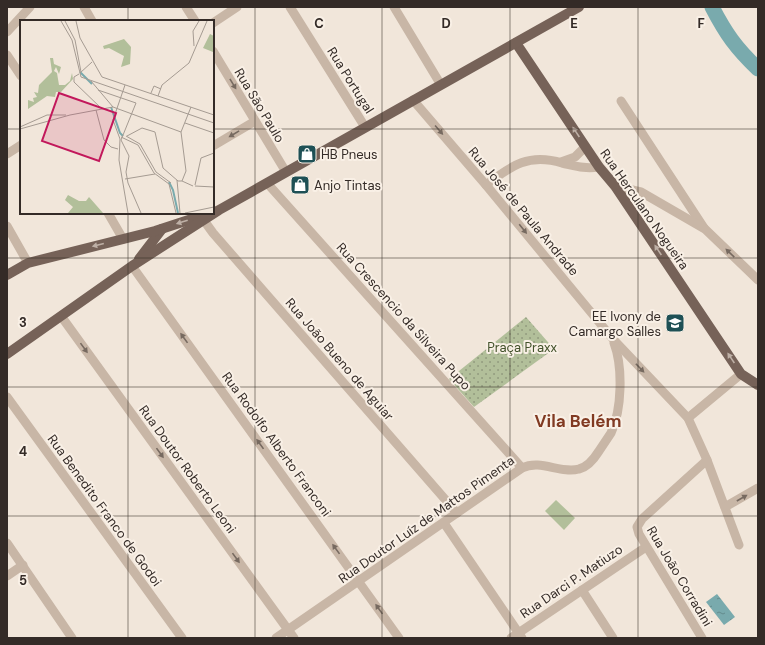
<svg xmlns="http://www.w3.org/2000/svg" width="765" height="645" font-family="'DM Sans',sans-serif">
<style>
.park{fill:url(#park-dots)}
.pitch{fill:#b2bf9a}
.water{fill:url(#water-ripples)}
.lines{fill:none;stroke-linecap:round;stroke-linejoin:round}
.river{stroke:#79aaad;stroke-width:15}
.minor{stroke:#c8b6a6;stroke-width:9}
.major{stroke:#766258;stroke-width:10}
.oneway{fill:#776a60}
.oneway2{fill:#beb0a6}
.grid{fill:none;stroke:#342b27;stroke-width:1;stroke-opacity:0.55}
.labels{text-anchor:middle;stroke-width:4;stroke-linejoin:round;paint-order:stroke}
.street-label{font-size:13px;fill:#342b27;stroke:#f9f0e6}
.poi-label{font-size:13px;fill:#342b27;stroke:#f9f0e6;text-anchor:start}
.park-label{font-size:13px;fill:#43522b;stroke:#f9f0e6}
.district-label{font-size:17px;font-weight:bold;fill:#813a22;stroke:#f9f0e6}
.inset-river{fill:none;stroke:#79aaad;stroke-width:2}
.inset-road{fill:none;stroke:#a59b92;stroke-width:1}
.view{fill:#c2185b;fill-opacity:0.15;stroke:#c2185b;stroke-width:2}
.inset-edge{fill:none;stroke:#342b27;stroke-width:2}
.grid-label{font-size:13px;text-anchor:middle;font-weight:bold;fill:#342b27;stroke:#f9f0e6;stroke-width:4;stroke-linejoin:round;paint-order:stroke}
</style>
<defs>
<pattern id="park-dots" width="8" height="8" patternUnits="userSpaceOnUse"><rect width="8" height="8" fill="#b2bf9a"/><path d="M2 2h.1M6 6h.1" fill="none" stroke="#929b7e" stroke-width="1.8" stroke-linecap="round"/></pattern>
<pattern id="water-ripples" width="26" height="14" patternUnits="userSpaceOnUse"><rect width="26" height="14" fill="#79aaad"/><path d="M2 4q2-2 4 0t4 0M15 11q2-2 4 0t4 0" fill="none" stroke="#648b8d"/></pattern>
</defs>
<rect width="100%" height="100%" fill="#f1e6da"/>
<path class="park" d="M526,317L554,349L474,407L449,379Z"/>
<path class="pitch" d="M556,500L575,518L564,530L545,511Z"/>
<path class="water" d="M717,594L735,617L724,625L706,602Z"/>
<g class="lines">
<path class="river" d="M712,7C726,34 736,48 758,69"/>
<g class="minor">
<path d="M84,7L92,21"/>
<path d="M186,7L195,21"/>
<path d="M290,7L365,127"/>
<path d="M394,7L441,85"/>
<path d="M213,23L237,7"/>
<path d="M7,32L30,7"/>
<path d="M213,51L286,172"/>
<path d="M7,55L21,76"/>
<path d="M413,100L486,185L613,339L688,418L707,460L739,545"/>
<path d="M621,101L704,228"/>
<path d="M213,146L255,121"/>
<path d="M7,154L21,145"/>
<path d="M561,162L575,157L585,147"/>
<path d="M267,183L522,468"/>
<path d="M486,185C512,165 529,153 562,163C576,166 584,169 599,167"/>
<path d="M615,186L641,192L705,229L758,280"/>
<path d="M108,213L123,239"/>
<path d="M200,215L213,233L457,513"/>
<path d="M7,226L28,263"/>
<path d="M132,266L399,638"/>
<path d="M61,316L294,638"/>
<path d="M7,397L182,638"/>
<path d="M688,418L741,374"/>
<path d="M725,507L758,488"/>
<path d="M444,523L522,638"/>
<path d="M7,543L72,638"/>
<path d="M7,576L23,565"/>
<path d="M582,590L613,638"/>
<path d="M276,638L522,468C541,459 560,474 579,469C588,467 594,459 599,451C603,445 607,439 611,433C622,410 623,367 614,343"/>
<path d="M511,638L646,547"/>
<path d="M702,638L639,534L637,527L642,519L707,460"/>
</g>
<g class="major">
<path d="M516,43L599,167L615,186L741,374L758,385"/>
<path d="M139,259L162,229"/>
<path d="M7,275L28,263L155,231L207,214"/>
<path d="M7,354L132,266L219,210L579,7"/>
</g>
</g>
<defs><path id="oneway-solid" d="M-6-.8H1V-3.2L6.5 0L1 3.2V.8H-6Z"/></defs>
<g class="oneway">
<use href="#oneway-solid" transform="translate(233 84) rotate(59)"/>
<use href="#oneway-solid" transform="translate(439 130) rotate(49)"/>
<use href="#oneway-solid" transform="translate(234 134) rotate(149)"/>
<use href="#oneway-solid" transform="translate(523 229) rotate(51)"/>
<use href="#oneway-solid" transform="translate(730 253) rotate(-136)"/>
<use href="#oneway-solid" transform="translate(184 338) rotate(-126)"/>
<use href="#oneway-solid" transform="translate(84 348) rotate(54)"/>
<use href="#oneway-solid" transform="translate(640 368) rotate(46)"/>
<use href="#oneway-solid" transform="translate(260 444) rotate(-126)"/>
<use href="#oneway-solid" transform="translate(160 453) rotate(54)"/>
<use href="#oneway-solid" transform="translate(742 498) rotate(-30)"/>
<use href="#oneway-solid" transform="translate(336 549) rotate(-126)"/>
<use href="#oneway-solid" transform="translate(236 558) rotate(54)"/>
<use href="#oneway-solid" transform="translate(379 609) rotate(-125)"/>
</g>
<g class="oneway2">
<use href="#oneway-solid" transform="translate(576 132) rotate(-124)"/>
<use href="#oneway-solid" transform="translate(182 222) rotate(162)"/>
<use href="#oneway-solid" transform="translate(98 245) rotate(166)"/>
<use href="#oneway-solid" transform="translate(658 250) rotate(-124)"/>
<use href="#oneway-solid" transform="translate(731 358) rotate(-124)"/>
</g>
<path class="grid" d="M128,7V21M255,7V638M382,7V638M510,7V638M638,7V638M7,129H21M213,129H758M128,213V638M7,258H758M7,387H758M7,516H758"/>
<defs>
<g id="shop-square" transform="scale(1)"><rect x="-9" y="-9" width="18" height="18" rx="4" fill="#1e5055" stroke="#f9f0e6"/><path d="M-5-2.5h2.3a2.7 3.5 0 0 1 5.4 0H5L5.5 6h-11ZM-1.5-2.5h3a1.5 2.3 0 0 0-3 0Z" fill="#fff"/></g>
<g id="school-square" transform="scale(1)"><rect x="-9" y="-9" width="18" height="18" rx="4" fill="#1e5055" stroke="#f9f0e6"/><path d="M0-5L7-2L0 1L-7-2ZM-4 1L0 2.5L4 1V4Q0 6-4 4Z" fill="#fff"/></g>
</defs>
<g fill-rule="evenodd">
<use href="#shop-square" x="307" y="154"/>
<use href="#shop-square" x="300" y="185"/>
<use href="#school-square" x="675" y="323"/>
</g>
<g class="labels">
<g class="street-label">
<text transform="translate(351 80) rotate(58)" y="5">Rua Portugal</text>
<text transform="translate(260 105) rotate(59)" y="5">Rua São Paulo</text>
<text transform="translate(645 209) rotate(55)" y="5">Rua Herculano Nogueira</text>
<text transform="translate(524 211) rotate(50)" y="5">Rua José de Paula Andrade</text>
<text transform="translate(404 316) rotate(48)" y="5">Rua Crescencio da Silveira Pupo</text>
<text transform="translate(340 359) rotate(49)" y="5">Rua João Bueno de Aguiar</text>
<text transform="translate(277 444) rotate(54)" y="5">Rua Rodolfo Alberto Franconi</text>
<text transform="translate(188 469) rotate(54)" y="5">Rua Doutor Roberto Leoni</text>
<text transform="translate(105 510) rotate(54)" y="5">Rua Benedito Franco de Godoi</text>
<text transform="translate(426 519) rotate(-35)" y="5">Rua Doutor Luíz de Mattos Pimenta</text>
<text transform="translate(680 576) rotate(59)" y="5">Rua João Corradini</text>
<text transform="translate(571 581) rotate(-34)" y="5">Rua Darci P. Matiuzo</text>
</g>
<g class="poi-label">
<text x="321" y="159">HB Pneus</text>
<text x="314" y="190">Anjo Tintas</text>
<text x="661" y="321" text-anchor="end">EE Ivony de<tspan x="661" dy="15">Camargo Salles</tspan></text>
</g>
<g class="park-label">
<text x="522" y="352">Praça Praxx</text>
</g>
<g class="district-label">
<text x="578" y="427">Vila Belém</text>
</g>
</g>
<g transform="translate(20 20)">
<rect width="194" height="194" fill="#f1e6da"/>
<path d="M30,38H33L34,44L41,47L39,54L36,47L34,51L37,53L39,65H45L50,61L52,53L53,59L41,72H36L35,77L27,76L8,89V80L14,82L13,78L17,77L14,72L18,73L19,65L32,52ZM48,175L59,181H66L69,177L83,193H48L53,187L45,180Z" fill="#b2bf9a"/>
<path d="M190,14L194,16V41L193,32L183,28ZM104,19L111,27L110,44L101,47L104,36L89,28L84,29L83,26Z" fill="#b2bf9a"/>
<path class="inset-river" d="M60,52L72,64M91,87L100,113L103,116M149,162L153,170L158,193"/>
<path class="inset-road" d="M41,1L52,20L61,57L194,103M45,1L55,20L61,52M56,1L60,18L82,57L194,95M174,26L173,11L179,1M60,53L72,42M59,54L54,57V62L82,89M71,61L93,87M105,65L93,100L100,119L99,140L108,193M78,70L116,83L101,120L109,136L106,152L108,163L121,193M131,73L134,66L141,69M138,76L142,65L169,43L187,1M76,90L84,120L91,127L98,129M165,103L194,113M0,107L27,95H46M0,109L50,95L93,87L161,112M106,116L120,124L136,152L151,163M107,116L122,108L135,112L143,148L158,161H162L166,151L161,112L171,87M101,117L118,125L134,153L149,164L156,193M105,159L135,154M157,160L160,193M162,161L173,166M175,165L181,138L194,133M175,166L194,167M165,193L194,187"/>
<path class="view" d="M39,73L96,93L79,141L22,121Z"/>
<rect width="194" height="194" class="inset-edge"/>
</g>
<g class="grid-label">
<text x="319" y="28">C</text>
<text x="446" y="28">D</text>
<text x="574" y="28">E</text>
<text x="701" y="28">F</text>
<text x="23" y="327">3</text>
<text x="23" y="456">4</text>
<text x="23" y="585">5</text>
</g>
<rect width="765" height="645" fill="none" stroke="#342b27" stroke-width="16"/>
</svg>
